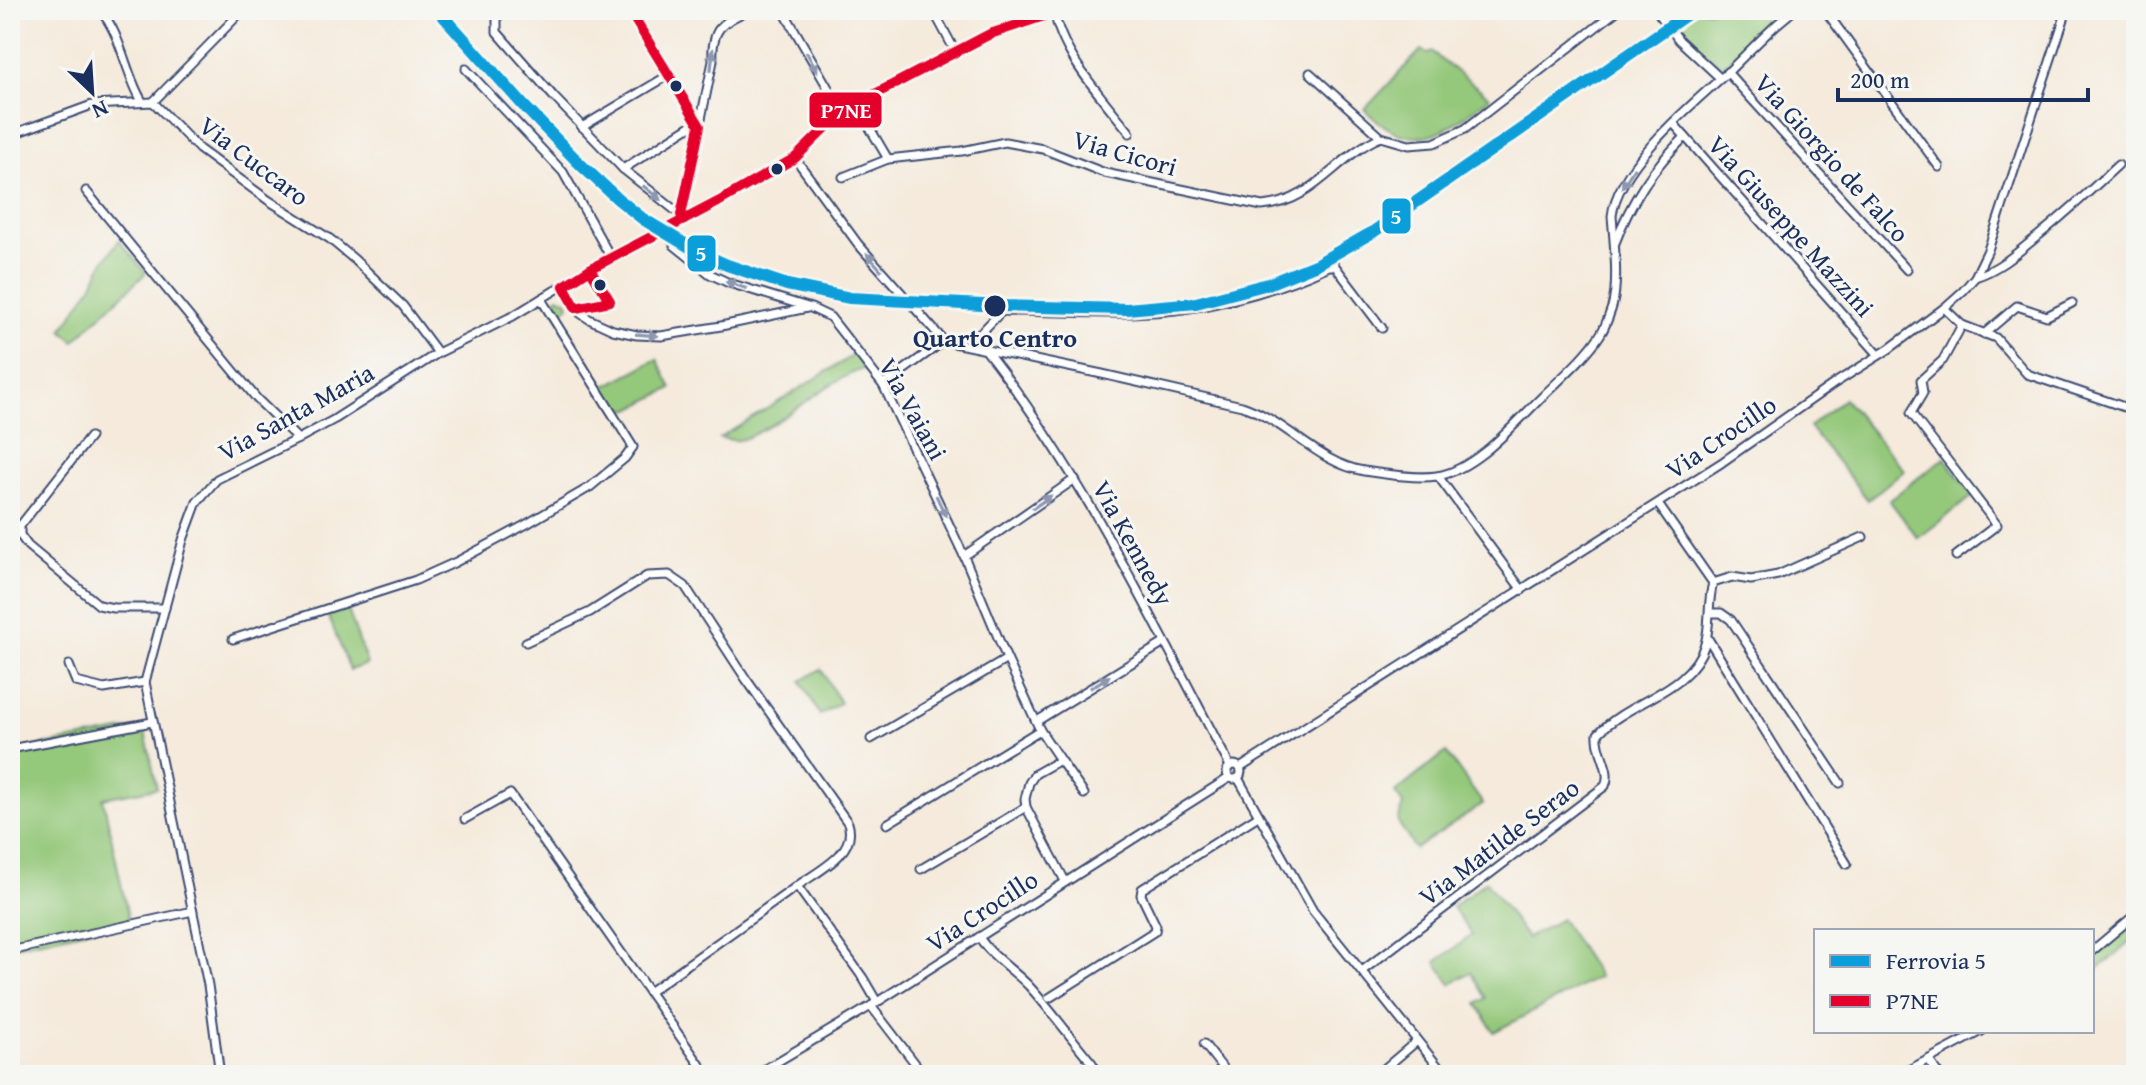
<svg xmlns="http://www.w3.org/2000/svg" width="2146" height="1085" font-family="'Gentium Book Plus',serif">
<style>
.grass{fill:#94c87a;stroke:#587c6c;stroke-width:2}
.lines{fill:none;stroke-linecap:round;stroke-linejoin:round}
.minor-casing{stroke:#3c4b71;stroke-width:11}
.minor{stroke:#fff;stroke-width:7}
.bus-1-casing{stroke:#f6f6f2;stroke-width:16}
.bus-1{stroke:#e4002b;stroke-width:10}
.rail-1-casing{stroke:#f6f6f2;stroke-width:18}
.rail-1{stroke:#0a9eda;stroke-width:12}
.oneway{fill:#8d97ae}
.bus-dot{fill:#1b2f5e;stroke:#f6f6f2;stroke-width:3}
.labels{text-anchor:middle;stroke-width:6;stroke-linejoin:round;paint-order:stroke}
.street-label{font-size:26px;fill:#1b2f5e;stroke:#f6f6f2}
.stop-label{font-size:26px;font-weight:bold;fill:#1b2f5e;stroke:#f6f6f2}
.line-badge{stroke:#f6f6f2;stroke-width:3}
.badge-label{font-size:22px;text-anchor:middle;font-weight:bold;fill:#fff}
</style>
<rect width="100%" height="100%" fill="#f6f6f2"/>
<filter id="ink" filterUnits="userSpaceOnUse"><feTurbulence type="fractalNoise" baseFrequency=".0125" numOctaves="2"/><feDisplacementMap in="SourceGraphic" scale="16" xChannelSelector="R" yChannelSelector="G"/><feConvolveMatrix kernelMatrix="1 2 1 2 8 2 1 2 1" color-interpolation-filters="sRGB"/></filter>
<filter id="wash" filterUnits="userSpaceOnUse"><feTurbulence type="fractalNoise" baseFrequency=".006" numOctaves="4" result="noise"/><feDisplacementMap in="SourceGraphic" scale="32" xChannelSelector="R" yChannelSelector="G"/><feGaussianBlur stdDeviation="1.8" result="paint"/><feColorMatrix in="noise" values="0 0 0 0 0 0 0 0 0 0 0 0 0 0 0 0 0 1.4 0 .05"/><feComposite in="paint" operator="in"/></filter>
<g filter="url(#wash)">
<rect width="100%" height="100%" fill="#f5eadb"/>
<g class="grass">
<path d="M1666,10H1787L1723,67L1686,38Z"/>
<path d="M1421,50L1428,54L1431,52L1490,97C1446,132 1413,160 1365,109Z"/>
<path d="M119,240L146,273L74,341L62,330L92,286L102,264Z"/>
<path d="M559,296L568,301L569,306L559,313L604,387L657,359L672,388L631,409L619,411L613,405L554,308L552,303Z"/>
<path d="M855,354L863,369C825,382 797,412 762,430C755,434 747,439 739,440C733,441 726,439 720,438Z"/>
<path d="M1844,399L1904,470L1868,500L1809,427Z"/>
<path d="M1945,458L1973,496L1918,538L1889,500Z"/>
<path d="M346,604L367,664L350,670L326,610Z"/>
<path d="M821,669L840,703L820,715L801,681Z"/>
<path d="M144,727L157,788L103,798L129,921L10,947V751Z"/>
<path d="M1446,752L1483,804L1415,849L1398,822L1403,804L1395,793Z"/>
<path d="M1486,881L1527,938L1561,919L1599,977L1494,1032L1477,1004L1486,998L1471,972L1451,984L1436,962L1472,935L1452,907Z"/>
<path d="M2136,920V937L2092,974V958Z"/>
</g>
</g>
<g filter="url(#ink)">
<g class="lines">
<g class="minor-casing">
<g id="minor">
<path d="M100,10C122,35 125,73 142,101"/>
<path d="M497,10V32L554,97L623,169L681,215"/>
<path d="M629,10L700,126"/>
<path d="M783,10L842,112"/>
<path d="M933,10L955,51"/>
<path d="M1054,10C1061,55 1103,98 1130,133"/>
<path d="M1656,10L1679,40L1720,78"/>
<path d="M1825,10L1939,167"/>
<path d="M466,69L563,172L611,258"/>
<path d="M1727,72L1907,270"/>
<path d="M1310,73L1381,137L1409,145L1434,143L1465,129L1618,10"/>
<path d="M153,102L243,10"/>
<path d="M861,113L888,159"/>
<path d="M1673,123L1879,355"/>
<path d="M582,127L669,75"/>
<path d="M10,135L92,105L153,102L199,149L268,200L330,239L355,260L403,306L438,353"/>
<path d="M795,158L858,244L944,341L1102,374L1242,406C1287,421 1317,463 1364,471C1385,474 1416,479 1437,476C1476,470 1515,423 1542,397C1562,377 1585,358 1600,335C1606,326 1609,316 1612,307C1619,284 1614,241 1612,216C1617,167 1691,105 1727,73C1743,57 1759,41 1776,25L1794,10"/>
<path d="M623,169L697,122"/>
<path d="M843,177L888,159L962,151L1005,142L1043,149L1105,173L1262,206C1315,202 1337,155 1381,137"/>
<path d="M86,191L257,399L298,439"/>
<path d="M10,206L12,211L10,218"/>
<path d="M683,218L681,215L713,61C711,28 722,23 748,10"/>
<path d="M667,229L674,245L710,274L729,283L811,308L830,317L883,385L964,556L1007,659L1040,730L1060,760"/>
<path d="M1615,243C1630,203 1654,166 1685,137"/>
<path d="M1975,277C1997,270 2015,255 2033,240C2062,217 2090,191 2118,165"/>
<path d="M564,286L580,313L589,319L613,330L637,335L661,336L721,326L807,308"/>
<path d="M1944,308L1962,325L1996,338L2027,374L2136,411"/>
<path d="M1984,334L2017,306L2047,316L2072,303"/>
<path d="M969,345L1002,311C1045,311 1088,314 1132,313C1199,312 1268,294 1329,266H1335L1382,328"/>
<path d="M985,349C1084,475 1155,625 1230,766"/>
<path d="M883,385L944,341"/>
<path d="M90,437L20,526V535L28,546L99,605L113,608H165"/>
<path d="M1438,476L1522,590"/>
<path d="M964,556L1075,479"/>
<path d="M1956,556L1997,525L1911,413L1923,393L1921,380L1943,360L1962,325"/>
<path d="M1713,583L1732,577L1751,580L1778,575L1863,537"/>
<path d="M1710,613H1721L1731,620L1840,783"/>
<path d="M1707,637L1847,864"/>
<path d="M233,639L416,580L456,562L525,525L590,487L625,458L633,447L541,299"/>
<path d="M526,642L590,612L647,576L669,575L685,586L746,679L848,823C858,853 818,871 797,886L863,978L877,1002"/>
<path d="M69,665L76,682L104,689L145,682"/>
<path d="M1037,721L1164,643"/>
<path d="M871,739L1007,659"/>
<path d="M10,749L152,722"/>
<circle cx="1234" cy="772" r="7"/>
<path d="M1240,768L1721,463L1835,383L1889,349L1944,308L1963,291L1975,277L1988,250L2067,10"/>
<path d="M1238,778L1313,911L1445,1075"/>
<path d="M465,819L510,794L707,1075"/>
<path d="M887,824L1040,730"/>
<path d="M921,869L1026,807"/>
<path d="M1065,881L1026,807L1025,799L1029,783L1035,774L1060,760L1084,794"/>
<path d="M979,937C991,956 1012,969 1028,985C1051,1010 1070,1037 1092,1063L1095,1068V1075"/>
<path d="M10,951L193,911"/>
<path d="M2092,951L2136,914"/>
<path d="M1362,971L1605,786C1613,770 1596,752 1598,734C1629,700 1690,692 1705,644C1711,624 1707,603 1713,583L1658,504"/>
<path d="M649,992L797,886"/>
<path d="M1049,998L1155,931L1156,926L1141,895L1142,889L1258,816"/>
<path d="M871,1006L924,1075"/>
<path d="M1204,1044L1228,1075"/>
<path d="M1929,1060L1939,1075"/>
<path d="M220,1075L208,985L145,682L183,540L197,502L217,479L298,439L335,419L438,353L513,316L590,269L777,170C807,151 827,122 856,104L990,34L1062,10"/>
<path d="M755,1075L871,1006L1229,778"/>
<path d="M1377,1075L1417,1041"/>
<path d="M1899,1075L1982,1031"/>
</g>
</g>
<use href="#minor" class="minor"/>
<g class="bus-1-casing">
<g id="bus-1">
<path d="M629,10L700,126L681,215L684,220"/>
<path d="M576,308L564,286L590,269L718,202L795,158L842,112L856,104L990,34L1062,10"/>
<path d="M576,308L610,301L590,269"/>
</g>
</g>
<use href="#bus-1" class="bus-1"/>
<g class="rail-1-casing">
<path id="rail-1" d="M438,10L523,105L581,165L618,199L643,219L698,252L727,265L787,285L850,298L1001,306L1127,309L1196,303L1268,284L1317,264L1373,232L1693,10"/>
</g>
<use href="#rail-1" class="rail-1"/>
</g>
<defs><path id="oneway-solid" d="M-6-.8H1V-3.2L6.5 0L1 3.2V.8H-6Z" transform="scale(2)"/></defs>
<g class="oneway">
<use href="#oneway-solid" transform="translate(712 60) rotate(-84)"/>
<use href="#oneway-solid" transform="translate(812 62) rotate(61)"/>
<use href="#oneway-solid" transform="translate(1628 178) rotate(123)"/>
<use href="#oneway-solid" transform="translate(652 193) rotate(39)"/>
<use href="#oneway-solid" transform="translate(874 262) rotate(-131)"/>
<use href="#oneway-solid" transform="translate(736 285) rotate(-161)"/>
<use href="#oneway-solid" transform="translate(647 335) rotate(4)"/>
<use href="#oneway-solid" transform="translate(1042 502) rotate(-35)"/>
<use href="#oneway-solid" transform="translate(941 506) rotate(65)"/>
<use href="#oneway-solid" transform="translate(1100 682) rotate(-32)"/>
</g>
</g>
<g class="bus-dot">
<circle cx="676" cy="86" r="7"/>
<circle cx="777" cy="169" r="7"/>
<circle cx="600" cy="285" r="7"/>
<circle cx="995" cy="306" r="12"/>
</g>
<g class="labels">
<g class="street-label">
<text transform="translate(1125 153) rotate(16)" y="9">Via Cicori</text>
<text transform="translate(1832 158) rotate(48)" y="9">Via Giorgio de Falco</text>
<text transform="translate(254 161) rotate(37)" y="9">Via Cuccaro</text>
<text transform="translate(1791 226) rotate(48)" y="9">Via Giuseppe Mazzini</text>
<text transform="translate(913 409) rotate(61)" y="9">Via Vaiani</text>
<text transform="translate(296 412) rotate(-29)" y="9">Via Santa Maria</text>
<text transform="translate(1721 437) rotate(-34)" y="9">Via Crocillo</text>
<text transform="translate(1133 543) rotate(61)" y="9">Via Kennedy</text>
<text transform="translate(1499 842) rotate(-37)" y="9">Via Matilde Serao</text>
<text transform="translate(982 911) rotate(-33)" y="9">Via Crocillo</text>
</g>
<g class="stop-label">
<text x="995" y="347">Quarto Centro</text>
</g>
</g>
<g class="line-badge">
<rect x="808" y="91" width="75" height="38" rx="8" fill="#e4002b"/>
<rect x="1381" y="197" width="31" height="38" rx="8" fill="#0a9eda"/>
<rect x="686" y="234" width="31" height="39" rx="8" fill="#0a9eda"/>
</g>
<g class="badge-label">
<text x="846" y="118">P7NE</text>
<text x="1396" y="224">5</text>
<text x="701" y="261">5</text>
</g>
<rect width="2146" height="1085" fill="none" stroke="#f6f6f2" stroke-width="40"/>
<rect x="1814" y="929" width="280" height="104" fill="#f6f6f2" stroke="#9ea6b7" stroke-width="2"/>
<rect x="1830" y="955" width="40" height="12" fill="#0a9eda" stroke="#9ea6b7" stroke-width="2"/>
<text x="1886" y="969" font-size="24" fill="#1b2f5e">Ferrovia 5</text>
<rect x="1830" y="995" width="40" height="12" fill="#e4002b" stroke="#9ea6b7" stroke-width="2"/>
<text x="1886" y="1009" font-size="24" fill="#1b2f5e">P7NE</text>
<g transform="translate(92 92) rotate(155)" stroke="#f6f6f2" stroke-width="6" paint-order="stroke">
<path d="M0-6L14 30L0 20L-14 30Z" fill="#1b2f5e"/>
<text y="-12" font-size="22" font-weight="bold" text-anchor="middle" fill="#1b2f5e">N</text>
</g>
<path d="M1838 88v12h250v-12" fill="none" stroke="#1b2f5e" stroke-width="4"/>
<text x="1850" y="88" font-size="24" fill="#1b2f5e" stroke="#f6f6f2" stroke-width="6" paint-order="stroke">200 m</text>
</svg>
